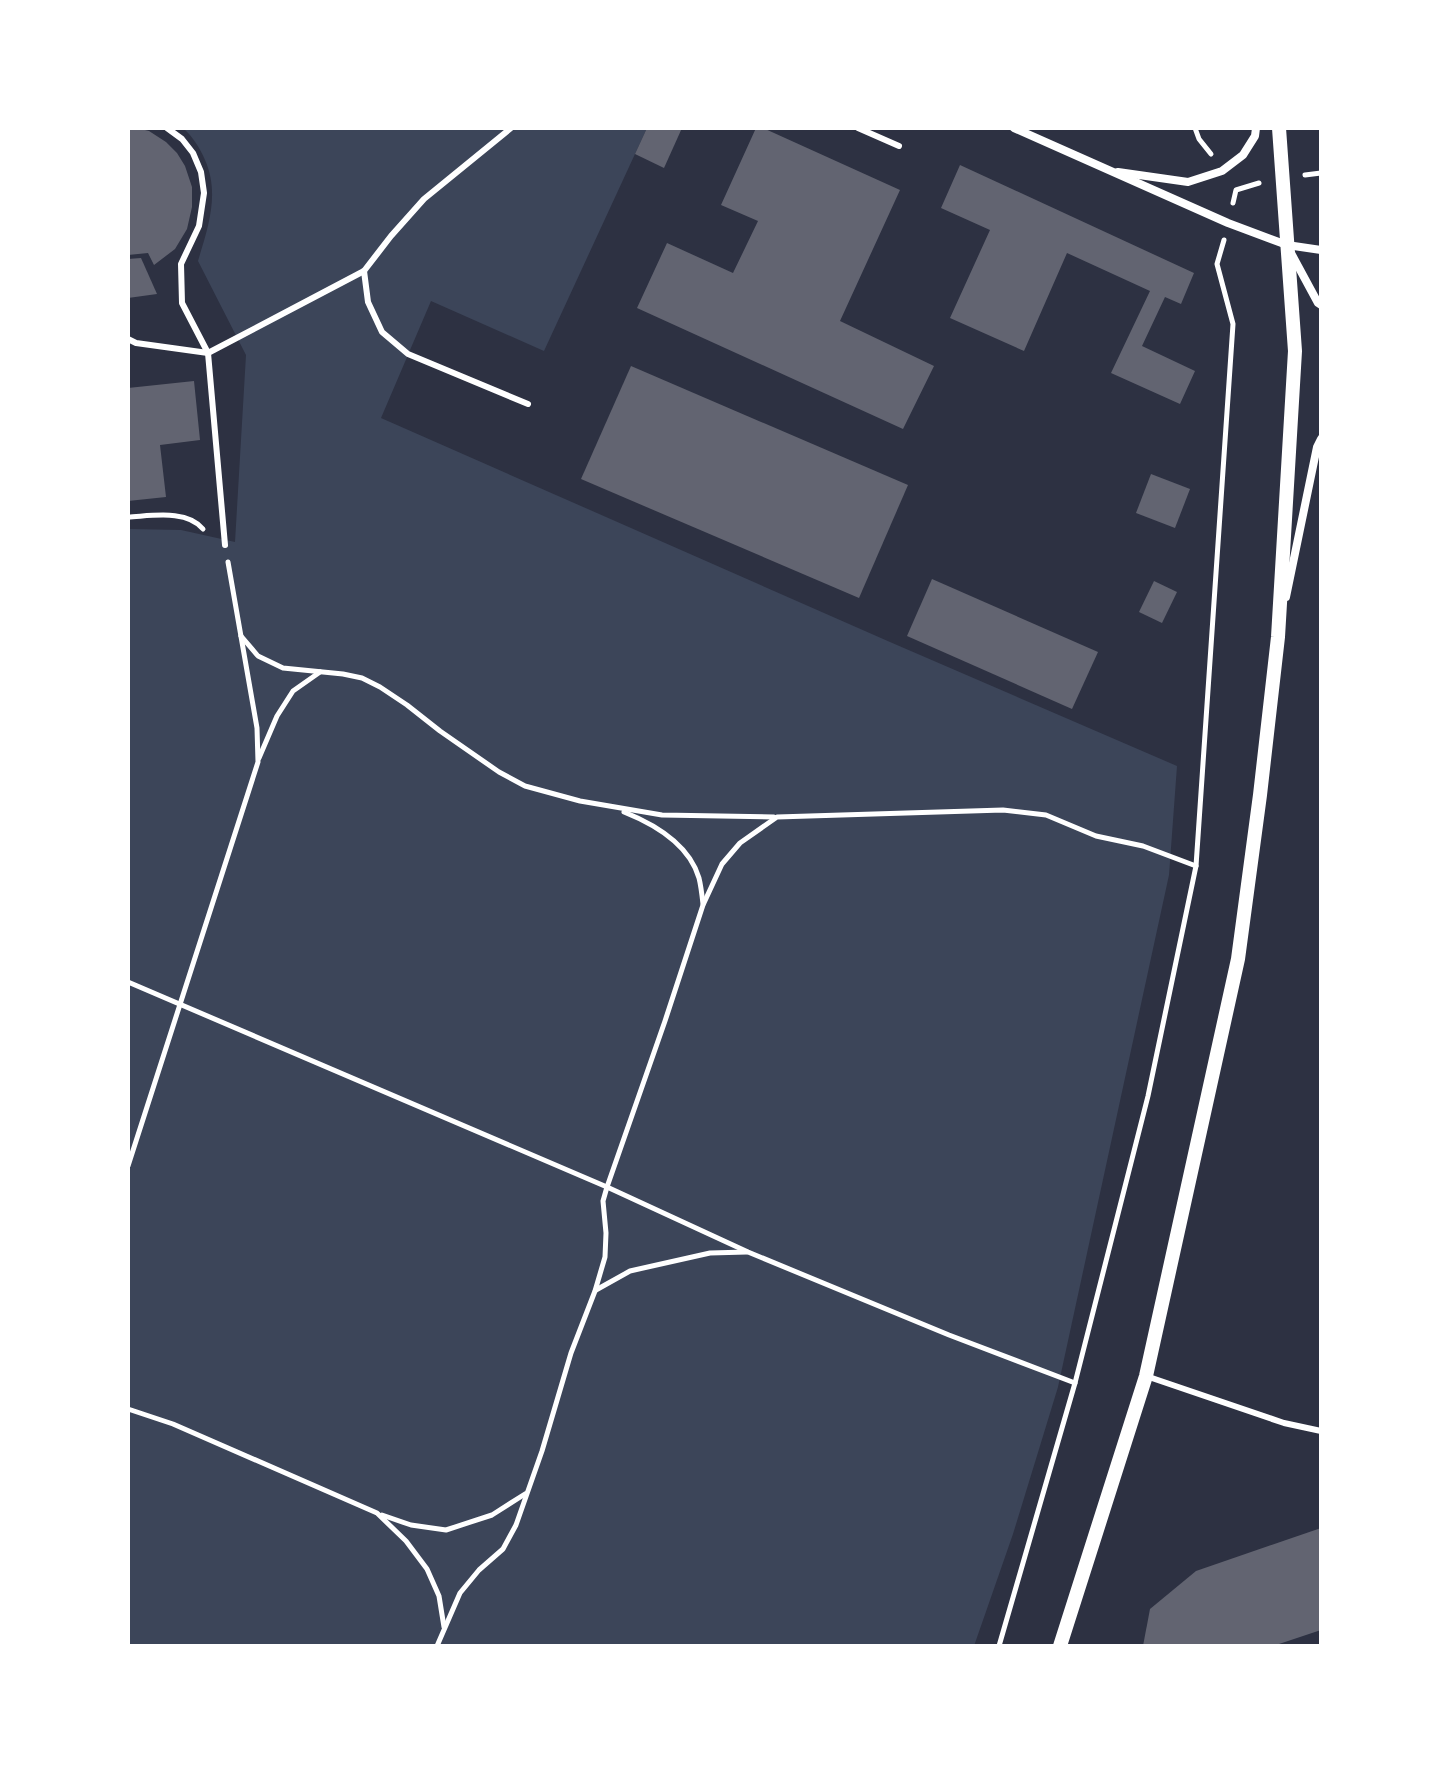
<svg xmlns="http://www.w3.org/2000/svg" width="1449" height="1774" font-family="'PT Sans',sans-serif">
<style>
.green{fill:#3c4559}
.building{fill:#626471}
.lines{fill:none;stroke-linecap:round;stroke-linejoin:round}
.path{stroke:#fff;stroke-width:5}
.service{stroke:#fff;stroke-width:6}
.minor{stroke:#fff;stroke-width:8}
.tertiary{stroke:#fff;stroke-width:14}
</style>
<rect width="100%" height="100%" fill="#2d3142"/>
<path class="green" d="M183,128H647L544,351L431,301L381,418L890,642L1177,766L1169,875L1058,1387L1013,1534L974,1646H128V529L181,530L235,542L246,355L198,261C208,227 220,194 205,160C200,148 193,137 183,128Z"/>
<g class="building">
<path d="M128,128H137L149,131L166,142L177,153L185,166L192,187V207L187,229L175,249L154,265L148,253L128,255Z"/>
<path d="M647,128H682L664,168L635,154Z"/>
<path d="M756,128H763L900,190L840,321L934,366L903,429L637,308L667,243L733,273L758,221L721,205Z"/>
<path d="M960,165L1194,273L1181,304L1165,297L1142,346L1195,371L1180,404L1111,373L1150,291L1067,253L1024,351L950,318L990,230L941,208Z"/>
<path d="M141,258L157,294L128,298V259Z"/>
<path d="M631,366L908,485L859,598L581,479Z"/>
<path d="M194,381L200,440L160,445L166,497L128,501V388Z"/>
<path d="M1151,474L1190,489L1175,528L1136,513Z"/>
<path d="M932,579L1098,652L1072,709L907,636Z"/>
<path d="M1154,581L1177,592L1162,623L1139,612Z"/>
<path d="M1321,1528V1630L1273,1646H1143L1150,1609L1196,1571Z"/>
</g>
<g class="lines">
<g class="path">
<path d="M1195,128L1199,139L1211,154"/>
<path d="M1305,175L1321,173"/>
<path d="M1233,203L1236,190L1259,183"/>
<path d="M128,517C151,516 187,509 203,529"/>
<path d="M241,636L258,656L283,668L343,674L362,678L380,687L407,705L440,731L499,772L525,786L580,801L662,815L774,817"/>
<path d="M259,758L277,716L293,691L320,672"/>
<path d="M624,812C654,824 689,844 699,878C701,886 702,895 703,904"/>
<path d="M128,982L607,1187L748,1252L949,1335L1075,1383"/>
<path d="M128,1166L258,762L257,728L228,562"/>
<path d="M596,1290L630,1271L710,1253L747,1252"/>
<path d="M128,1409L173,1424L377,1513L406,1541L427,1569L439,1596L444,1627"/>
<path d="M382,1515L411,1525L446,1530L492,1515L525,1494"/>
<path d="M437,1646L460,1593L479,1570L503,1549L516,1525L542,1451L571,1353L595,1291L605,1257L606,1233L603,1201L607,1187L665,1021L703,905L722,864L740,843L777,817L1003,810L1046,815L1096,836L1143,846L1196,866"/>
<path d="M999,1646L1075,1383L1148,1096L1196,866L1233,324L1217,264L1224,240"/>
</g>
<g class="service">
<path d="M167,128L182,139L193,153L201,172L204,193L199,226L181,264L182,303L208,353L225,545"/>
<path d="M858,128L899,146"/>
<path d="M364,271L368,302L382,332L408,354L528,404"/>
<path d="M128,339L136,343L208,353"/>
<path d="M208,353L364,271L391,236L424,199L511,128"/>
<path d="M1146,1376L1284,1423L1321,1431"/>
</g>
<g class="minor">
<path d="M1014,128L1228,223L1287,245L1321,250"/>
<path d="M1118,172L1188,182L1222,171L1243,155L1255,136L1256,128"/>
<path d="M1291,253L1318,303L1321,305"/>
<path d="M1286,597L1317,447L1321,439"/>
</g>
<path class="tertiary" d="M1060,1646L1146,1376L1238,959L1260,795L1278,637L1295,351L1279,128"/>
</g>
<rect width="1449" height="1774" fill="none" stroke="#ffffff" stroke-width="260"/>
</svg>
